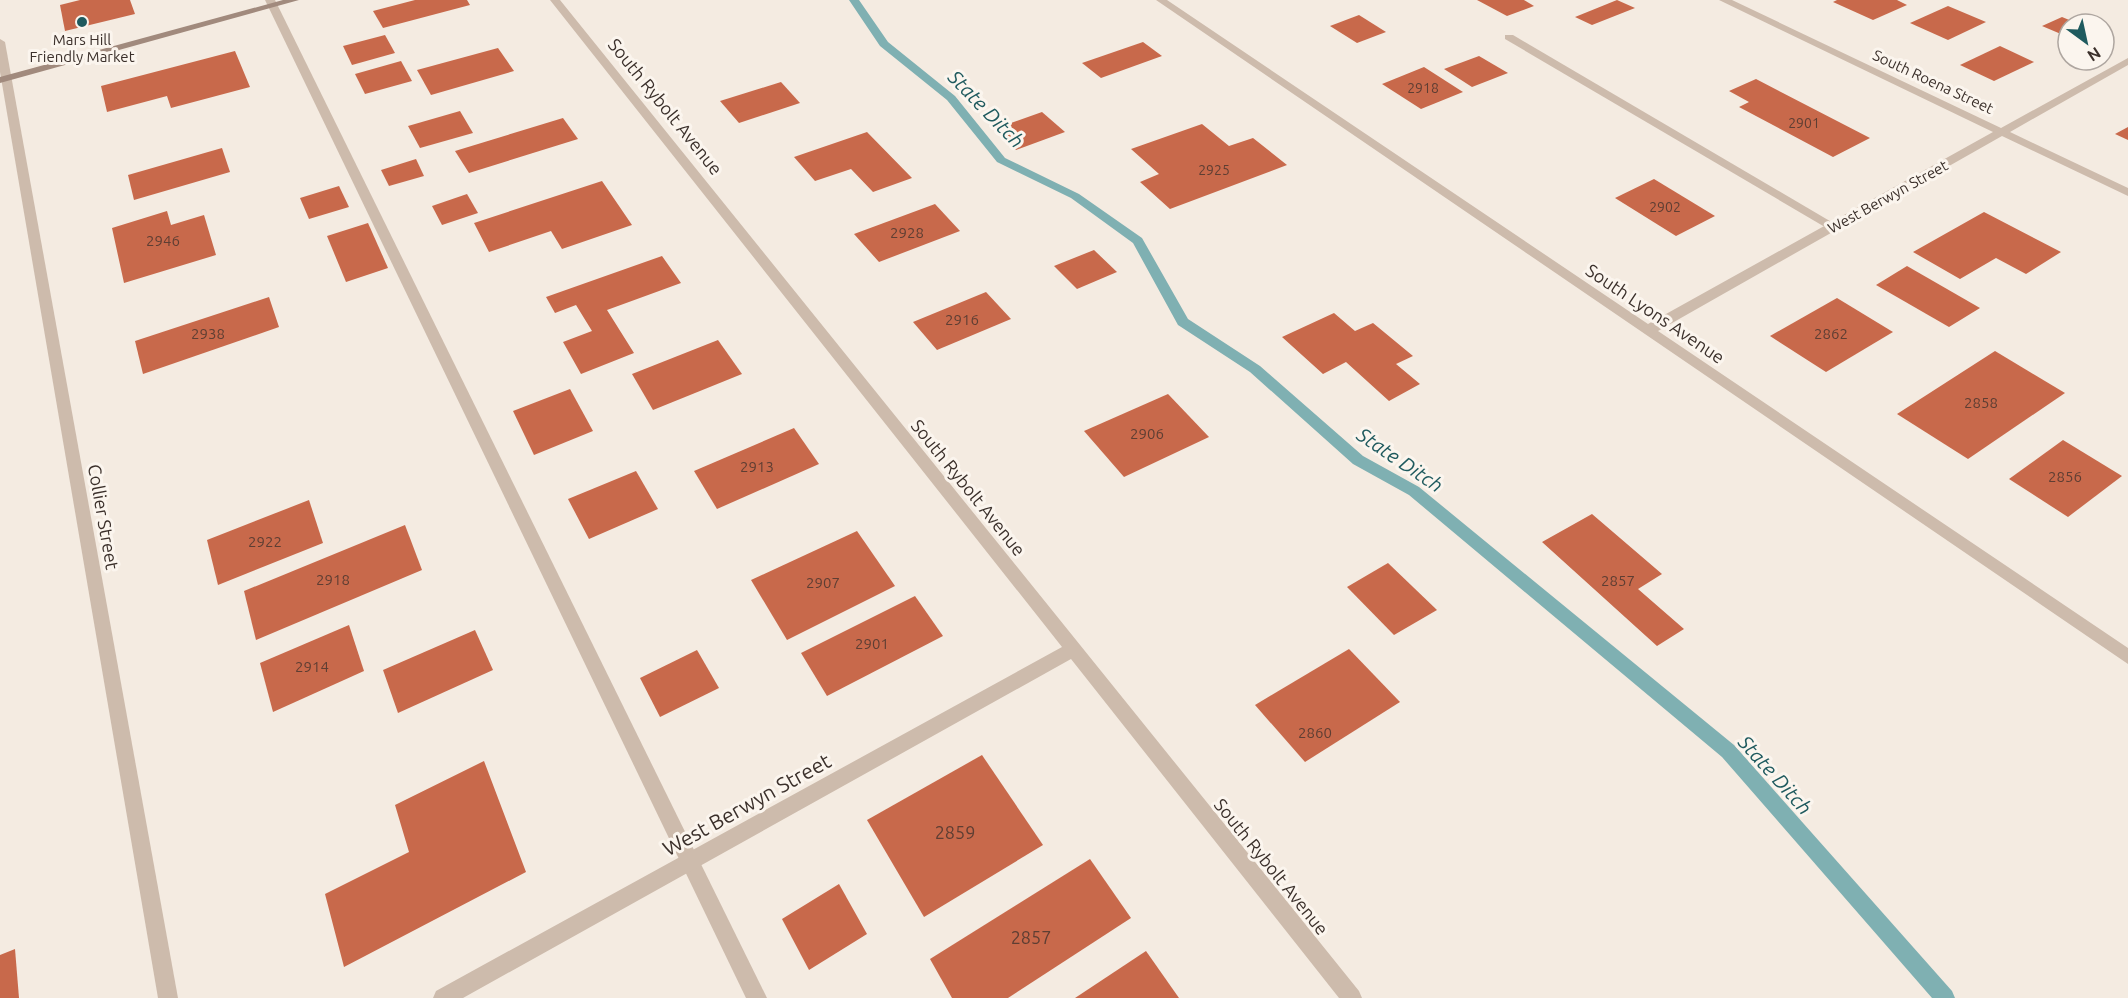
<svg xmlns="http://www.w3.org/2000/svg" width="2128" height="998" font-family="Ubuntu,sans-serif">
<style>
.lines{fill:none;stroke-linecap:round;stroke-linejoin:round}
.stream{fill:#7fb0b2;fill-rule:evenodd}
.building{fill:#c8694b}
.lane{fill:#cdbbac;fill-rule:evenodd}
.street{fill:#cdbbac;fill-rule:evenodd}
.secondary{fill:#a18a7d;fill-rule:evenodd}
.poi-dot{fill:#1f5a5e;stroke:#fbf5ee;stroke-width:2}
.labels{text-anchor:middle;stroke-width:6;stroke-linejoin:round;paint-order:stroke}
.far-number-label{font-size:14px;fill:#5e3e33}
.far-poi-label{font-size:15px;fill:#3b302b;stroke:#fbf5ee}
.far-street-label{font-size:15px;fill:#3b302b;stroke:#fbf5ee}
.number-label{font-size:15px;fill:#5e3e33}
.street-label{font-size:18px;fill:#3b302b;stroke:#fbf5ee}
.near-number-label{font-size:18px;fill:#5e3e33}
.water-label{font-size:20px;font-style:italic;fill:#1f5a5e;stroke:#fbf5ee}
.near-street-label{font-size:21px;fill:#3b302b;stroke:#fbf5ee}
</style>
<rect width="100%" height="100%" fill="#f4ebe1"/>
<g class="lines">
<path class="stream" d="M849,0H859L888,42L955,96L1005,158L1079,194L1142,238L1188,319L1260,366L1363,456L1419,487L1734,745L1952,991L1955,998H1932L1722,757L1409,495L1353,464L1250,372L1178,325L1133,243L1071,198L997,162L947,100L880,46Z"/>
</g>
<g class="building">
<path d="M80,0H130L135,14L65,31L60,5Z"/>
<path d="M415,0H467L470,5L383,28L373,11Z"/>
<path d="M1477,0H1524L1534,6L1507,16Z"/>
<path d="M1617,0L1635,8L1592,25L1575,17Z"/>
<path d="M1837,0H1897L1907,5L1873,20L1833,2Z"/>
<path d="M1948,6L1986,22L1948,40L1910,23Z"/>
<path d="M1359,15L1386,32L1357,43L1330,26Z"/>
<path d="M2062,17L2079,24H2068V37L2042,26Z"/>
<path d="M385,35L395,53L352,65L343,46Z"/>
<path d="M1143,42L1162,56L1101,78L1082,63Z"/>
<path d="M2000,46L2034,62L1994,81L1960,65Z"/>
<path d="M498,48L514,71L431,95L417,70Z"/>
<path d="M235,51L250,87L171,108L167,96L107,112L101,86Z"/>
<path d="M1479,56L1508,73L1472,87L1444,69Z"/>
<path d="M401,61L412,81L365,94L355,74Z"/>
<path d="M1424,67L1463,92L1421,109L1382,84Z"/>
<path d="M1756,79L1870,138L1833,157L1739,107L1749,102L1729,91Z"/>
<path d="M781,82L800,103L739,123L720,101Z"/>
<path d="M460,111L473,133L420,148L408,126Z"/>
<path d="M1042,112L1065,132L1016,150L994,129Z"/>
<path d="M563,118L578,139L469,173L455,151Z"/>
<path d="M1202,124L1229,146L1253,138L1287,165L1170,209L1140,182L1159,174L1131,149Z"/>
<path d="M2128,127V140L2115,134Z"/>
<path d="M867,132L912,178L873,192L851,169L815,181L794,157Z"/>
<path d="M222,148L230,172L134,200L128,175Z"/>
<path d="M416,159L424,176L389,186L381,170Z"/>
<path d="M1654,179L1715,216L1676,236L1615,198Z"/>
<path d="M602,181L632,225L562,249L551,231L489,252L474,223Z"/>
<path d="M339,186L349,207L309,219L300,198Z"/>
<path d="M467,194L478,213L442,225L432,206Z"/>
<path d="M935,204L960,231L879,262L854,234Z"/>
<path d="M167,211L171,225L204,215L216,255L124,283L112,228Z"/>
<path d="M1984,212L2061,252L2026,274L1996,258L1960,279L1913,252Z"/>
<path d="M368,223L388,268L346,282L327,236Z"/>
<path d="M1094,250L1117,272L1077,289L1054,266Z"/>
<path d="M662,256L681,283L607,310L634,353L581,374L563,342L592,331L576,305L555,313L546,297Z"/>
<path d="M1907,266L1980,308L1949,327L1876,285Z"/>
<path d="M986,292L1011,319L937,350L913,322Z"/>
<path d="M269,297L279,327L143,374L135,341Z"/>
<path d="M1837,298L1893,332L1826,372L1770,336Z"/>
<path d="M1334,313L1355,331L1373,323L1413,356L1396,364L1420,384L1389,401L1346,362L1323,374L1282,337Z"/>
<path d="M718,340L742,374L653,410L632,374Z"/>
<path d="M1995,351L2065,393L1968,459L1897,414Z"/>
<path d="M570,389L593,431L534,455L513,411Z"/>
<path d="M1168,394L1209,437L1124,477L1084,431Z"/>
<path d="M794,428L819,464L717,509L694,471Z"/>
<path d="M2063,440L2122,476L2068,517L2009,479Z"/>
<path d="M636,471L658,509L589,539L568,499Z"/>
<path d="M309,500L323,543L218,585L207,540Z"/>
<path d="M1592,514L1662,574L1638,589L1684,629L1657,646L1542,542Z"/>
<path d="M405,525L422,570L256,640L244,591Z"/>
<path d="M857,531L895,586L787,640L751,580Z"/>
<path d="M1388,563L1437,610L1394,635L1347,587Z"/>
<path d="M915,596L943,636L827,696L801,653Z"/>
<path d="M349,625L364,671L273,712L260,663Z"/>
<path d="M475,630L493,670L398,713L383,670Z"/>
<path d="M1349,649L1400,702L1305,762L1255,705Z"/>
<path d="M697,650L719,688L660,717L640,678Z"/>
<path d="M982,755L1043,845L924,917L867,820Z"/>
<path d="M484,761L526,872L344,967L325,894L409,852L395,805Z"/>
<path d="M1090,859L1131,918L1008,998H952L930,959Z"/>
<path d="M839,884L867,934L809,970L782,919Z"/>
<path d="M15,949L19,998H0V955Z"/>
<path d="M1146,951L1179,998H1075Z"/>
</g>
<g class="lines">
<g class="lane">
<path d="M265,0H275L767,998H746Z"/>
<path d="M1505,35H1513L1840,227L1834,231L1830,230L1505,39Z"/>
</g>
<g class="street">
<path d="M550,0H560L1359,991L1362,998H1339L1071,659L463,998H433L436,991L1062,647Z"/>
<path d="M1156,0H1167L1648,324L1993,132L1719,0H1732L2001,128L2128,58V65L2010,132L2128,188V196L2002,136L1658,331L2128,648V664Z"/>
<path d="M0,39L5,42L178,998H158L0,72Z"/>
</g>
<path class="secondary" d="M283,0H299L0,83V77Z"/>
</g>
<circle class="poi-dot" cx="82" cy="22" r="6"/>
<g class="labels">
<g class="far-number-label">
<text x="1423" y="93">2918</text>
<text x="1804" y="128">2901</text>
<text x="1214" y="175">2925</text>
<text x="1665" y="212">2902</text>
</g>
<g class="far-poi-label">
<text x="82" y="45">Mars Hill<tspan x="82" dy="17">Friendly Market</tspan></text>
</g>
<g class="far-street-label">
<text transform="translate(1933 82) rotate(25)" y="5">South Roena Street</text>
<text transform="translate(1888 197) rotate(-29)" y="5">West Berwyn Street</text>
</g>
<g class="number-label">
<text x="907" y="238">2928</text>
<text x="163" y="246">2946</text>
<text x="962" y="325">2916</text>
<text x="208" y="339">2938</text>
<text x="1831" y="339">2862</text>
<text x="1981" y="408">2858</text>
<text x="1147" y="439">2906</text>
<text x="757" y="472">2913</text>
<text x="2065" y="482">2856</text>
<text x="265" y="547">2922</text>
<text x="333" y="585">2918</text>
<text x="1618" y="586">2857</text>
<text x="823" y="588">2907</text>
<text x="872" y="649">2901</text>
<text x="312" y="672">2914</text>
<text x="1315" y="738">2860</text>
</g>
<g class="street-label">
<text transform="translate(665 107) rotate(51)" y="6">South Rybolt Avenue</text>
<text transform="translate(1655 314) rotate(34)" y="6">South Lyons Avenue</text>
<text transform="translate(968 488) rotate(51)" y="6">South Rybolt Avenue</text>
<text transform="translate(103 517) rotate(80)" y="6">Collier Street</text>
<text transform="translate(1271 867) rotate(51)" y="6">South Rybolt Avenue</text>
</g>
<g class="near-number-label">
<text x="955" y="839">2859</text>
<text x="1031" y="944">2857</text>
</g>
<g class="water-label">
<text transform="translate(986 109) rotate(46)" y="7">State Ditch</text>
<text transform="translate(1400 460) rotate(34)" y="7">State Ditch</text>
<text transform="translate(1775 775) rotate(48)" y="7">State Ditch</text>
</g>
<g class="near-street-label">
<text transform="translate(747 805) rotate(-29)" y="7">West Berwyn Street</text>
</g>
</g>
<g transform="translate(2086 42) rotate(147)"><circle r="28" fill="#fbf5ee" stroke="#aea6a0" stroke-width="1.5"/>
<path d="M0-4.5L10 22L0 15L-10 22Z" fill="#1f5a5e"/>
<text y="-9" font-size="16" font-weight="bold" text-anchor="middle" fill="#3b302b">N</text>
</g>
</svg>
